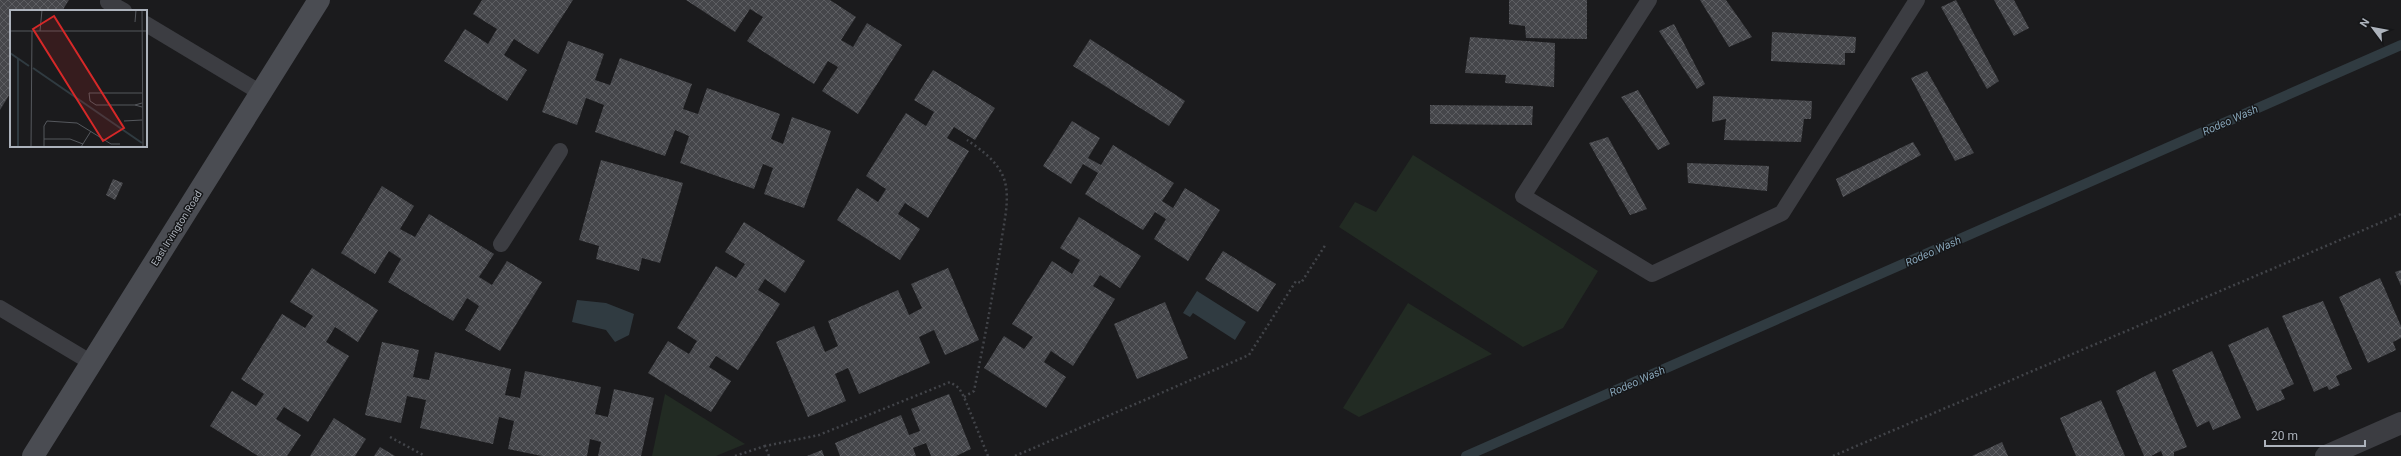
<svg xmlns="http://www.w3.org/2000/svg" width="2401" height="456" font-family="Roboto,sans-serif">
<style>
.green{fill:#222b23}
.water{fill:#303b41}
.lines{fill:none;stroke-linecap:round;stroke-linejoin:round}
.stream{stroke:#303b41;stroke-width:10}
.building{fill:url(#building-cross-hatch)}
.path{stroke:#424449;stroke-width:2.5;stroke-dasharray:2 3;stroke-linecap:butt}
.service{stroke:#3c3d42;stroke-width:16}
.minor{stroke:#3c3d42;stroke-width:22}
.secondary{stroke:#4a4c52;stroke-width:22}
.labels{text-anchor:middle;stroke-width:3;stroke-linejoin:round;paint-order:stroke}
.street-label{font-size:10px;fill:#adb3bc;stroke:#151618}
.water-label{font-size:11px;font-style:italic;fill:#86a3b6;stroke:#151618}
.inset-river{fill:none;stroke:#303b41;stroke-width:2}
.inset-road{fill:none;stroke:#55585d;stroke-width:1}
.view{fill:#d62828;fill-opacity:0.15;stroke:#d62828;stroke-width:2}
.inset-edge{fill:none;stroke:#adb3bc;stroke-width:2}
</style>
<defs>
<pattern id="building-cross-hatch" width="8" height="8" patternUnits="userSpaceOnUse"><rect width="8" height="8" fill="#45464a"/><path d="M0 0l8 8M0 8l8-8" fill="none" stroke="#5d5e62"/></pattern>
</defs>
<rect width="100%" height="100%" fill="#1b1b1d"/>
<g class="green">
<path d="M1413,155L1598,271L1563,328L1523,347L1339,227L1355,202L1376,212Z"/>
<path d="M1408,303L1492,354L1359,417L1343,408Z"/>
<path d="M665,394L745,444L716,456H652Z"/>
</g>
<g class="water">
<path d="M1197,291L1246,322L1235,340L1193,313L1190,317L1183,313Z"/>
<path d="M577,300L606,303L634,314L629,335L615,342L606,330L572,322Z"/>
</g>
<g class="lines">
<path class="stream" d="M1466,456L2401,45"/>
</g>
<g class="building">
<path d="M0,0H69L62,11H11V92L0,110Z"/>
<path d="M482,0H573L538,54L514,39L504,55L527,70L507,101L444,61L465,29L488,44L497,29L473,14Z"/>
<path d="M686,0H830L856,17L841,40L853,47L867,23L902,45L858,114L822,91L838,67L828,61L814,84L747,41L763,17L750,9L735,32Z"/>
<path d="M1509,0H1587V39L1526,38L1525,26L1509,24Z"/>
<path d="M1700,0H1726L1752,37L1729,47Z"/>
<path d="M1956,0L1999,81L1987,89L1941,7Z"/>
<path d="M1994,0H2014L2029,28L2014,36Z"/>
<path d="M1674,24L1705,84L1697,89L1659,31Z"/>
<path d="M1772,32L1856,37L1855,53H1845V65L1771,61Z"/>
<path d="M1470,37L1555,43L1554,87L1505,83L1506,75L1465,73Z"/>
<path d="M1090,39L1185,101L1169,126L1073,66Z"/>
<path d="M568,41L604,54L595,80L610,85L620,58L692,84L683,109L698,114L707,88L780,114L771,139L783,144L792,117L831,131L804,208L764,194L773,168L763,164L754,189L680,163L689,136L675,130L665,156L595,132L604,105L586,98L577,125L542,112Z"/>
<path d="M933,70L995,108L975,140L954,127L947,138L969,151L928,218L905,203L898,214L920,229L900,260L837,220L857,188L878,202L886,189L866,176L906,113L926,126L934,112L914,100Z"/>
<path d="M1927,71L1974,153L1955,161L1911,78Z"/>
<path d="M1638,90L1670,144L1658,150L1621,97Z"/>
<path d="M1713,96L1812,101L1811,119H1804L1801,142L1724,140L1726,119L1712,122Z"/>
<path d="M1430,105L1533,106L1532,125L1430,124Z"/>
<path d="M1072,121L1100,138L1088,158L1101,165L1113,145L1174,183L1162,201L1173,208L1185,188L1220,210L1188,261L1154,239L1166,219L1155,212L1143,230L1085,194L1098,173L1083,164L1071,184L1043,166Z"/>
<path d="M1608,137L1647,209L1630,215L1589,143Z"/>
<path d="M1913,142L1921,155L1843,197L1836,179Z"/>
<path d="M601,160L683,183L660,263L642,258L639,271L596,259L599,246L579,240Z"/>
<path d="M1687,163L1769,166L1767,191L1688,183Z"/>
<path d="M113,179L123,183L115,200L106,195Z"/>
<path d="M382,186L414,206L400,229L415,237L429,214L494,254L479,277L492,285L507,261L542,282L500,351L465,330L479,306L467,298L453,321L388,282L401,259L389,251L375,274L341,253Z"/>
<path d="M1079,217L1141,256L1120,288L1100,275L1093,286L1115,299L1073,366L1051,351L1044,362L1066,377L1046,408L984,368L1004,336L1024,349L1033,337L1012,324L1052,261L1072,274L1080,260L1060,248Z"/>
<path d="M744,222L805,261L785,293L765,279L758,290L780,304L738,370L716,356L709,367L731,381L711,412L648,373L668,341L689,354L697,341L677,328L716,266L736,278L745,264L725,252Z"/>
<path d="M1223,251L1276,284L1258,312L1205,279Z"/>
<path d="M312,268L378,310L358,342L335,327L326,342L349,356L308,422L284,407L276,419L301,435L287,456H258L210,426L232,391L256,406L264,394L241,379L282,314L305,328L313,316L290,302Z"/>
<path d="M948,268L979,340L945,355L934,330L919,337L930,363L859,394L848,368L835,374L846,401L808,417L776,342L814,326L825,352L838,346L828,321L898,290L909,315L922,308L911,284Z"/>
<path d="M2401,270V286L2395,272Z"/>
<path d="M2380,278L2401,326V338L2393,342L2396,350L2368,363L2339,297Z"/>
<path d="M2323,301L2352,369L2336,376L2340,385L2329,390L2327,386L2314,392L2282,316Z"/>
<path d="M1165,302L1188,358L1137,379L1114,324Z"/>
<path d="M2268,327L2294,384L2281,390L2285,399L2257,411L2228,345Z"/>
<path d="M382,342L419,350L413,377L429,380L435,352L511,369L505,395L520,398L525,371L601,387L595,414L608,417L614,389L654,398L641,456H598L601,442L590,439L587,456H542L508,449L514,421L499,417L493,444L420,428L426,400L407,396L401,423L365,415Z"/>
<path d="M2212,351L2241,418L2213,430L2209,421L2197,427L2172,370Z"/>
<path d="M2155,371L2187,447L2174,452V456H2163L2161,451L2151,456H2144L2116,391Z"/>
<path d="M949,394L971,449L956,456H931L926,443L913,448L916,456H840L835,443L901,415L909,435L920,431L911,409Z"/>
<path d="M2101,400L2125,456H2076L2060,418Z"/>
<path d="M334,418L366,439L355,456H310Z"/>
<path d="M2002,442L2008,456H1972Z"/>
<path d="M380,447L395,456H374Z"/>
<path d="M822,450L824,456H807Z"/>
</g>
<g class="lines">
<g class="path">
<path d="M964,397L974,391C984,342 993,294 1001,244C1003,227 1009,205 1006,187C1003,165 983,151 967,140"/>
<path d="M390,437L425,456"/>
<path d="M735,456L765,446"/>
<path d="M769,456L765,446L819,435L950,382L959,388L964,397L988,456"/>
<path d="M1015,456L1249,355L1296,281L1301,283L1326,244"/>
<path d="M1833,456L2401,214"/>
</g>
<g class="service">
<path d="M1649,0L1523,196L1652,274L1782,213L1917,0"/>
<path d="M108,2L124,11"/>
<path d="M146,24L261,93"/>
<path d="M501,244L560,151"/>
<path d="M0,308L92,363"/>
</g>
<path class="minor" d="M2326,456L2401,423"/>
<path class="secondary" d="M33,456L319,0"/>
</g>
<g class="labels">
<g class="street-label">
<text transform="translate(176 228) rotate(-58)" y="4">East Irvington Road</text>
</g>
<g class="water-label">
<text transform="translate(2230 120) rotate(-24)" y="4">Rodeo Wash</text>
<text transform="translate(1933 251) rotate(-24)" y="4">Rodeo Wash</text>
<text transform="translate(1637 381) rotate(-24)" y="4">Rodeo Wash</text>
</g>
</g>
<g transform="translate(10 10)">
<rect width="137" height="137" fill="#1b1b1d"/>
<path class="inset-river" d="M0,43L19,56M8,48V137M23,58L132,133"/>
<path class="inset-road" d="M132,0L133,137M125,12L126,0M0,21H137M30,21L32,0M132,93L125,95L132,97M125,95H86L80,91L79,83H132M114,111L132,110M34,129H60L73,134M21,137L22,21M34,137V116L37,111L67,113L101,134H110M71,137L81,121"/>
<path class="view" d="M44,6L114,118L93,131L23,19Z"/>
<rect width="137" height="137" class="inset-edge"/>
</g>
<g transform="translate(2373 28) rotate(302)" stroke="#151618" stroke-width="3" paint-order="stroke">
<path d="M0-3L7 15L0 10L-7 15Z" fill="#adb3bc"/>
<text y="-6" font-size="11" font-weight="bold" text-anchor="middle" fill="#adb3bc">N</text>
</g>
<path d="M2265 440v6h100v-6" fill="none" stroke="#adb3bc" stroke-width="2"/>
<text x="2271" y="440" font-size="12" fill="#adb3bc" stroke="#151618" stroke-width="3" paint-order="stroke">20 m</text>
</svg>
